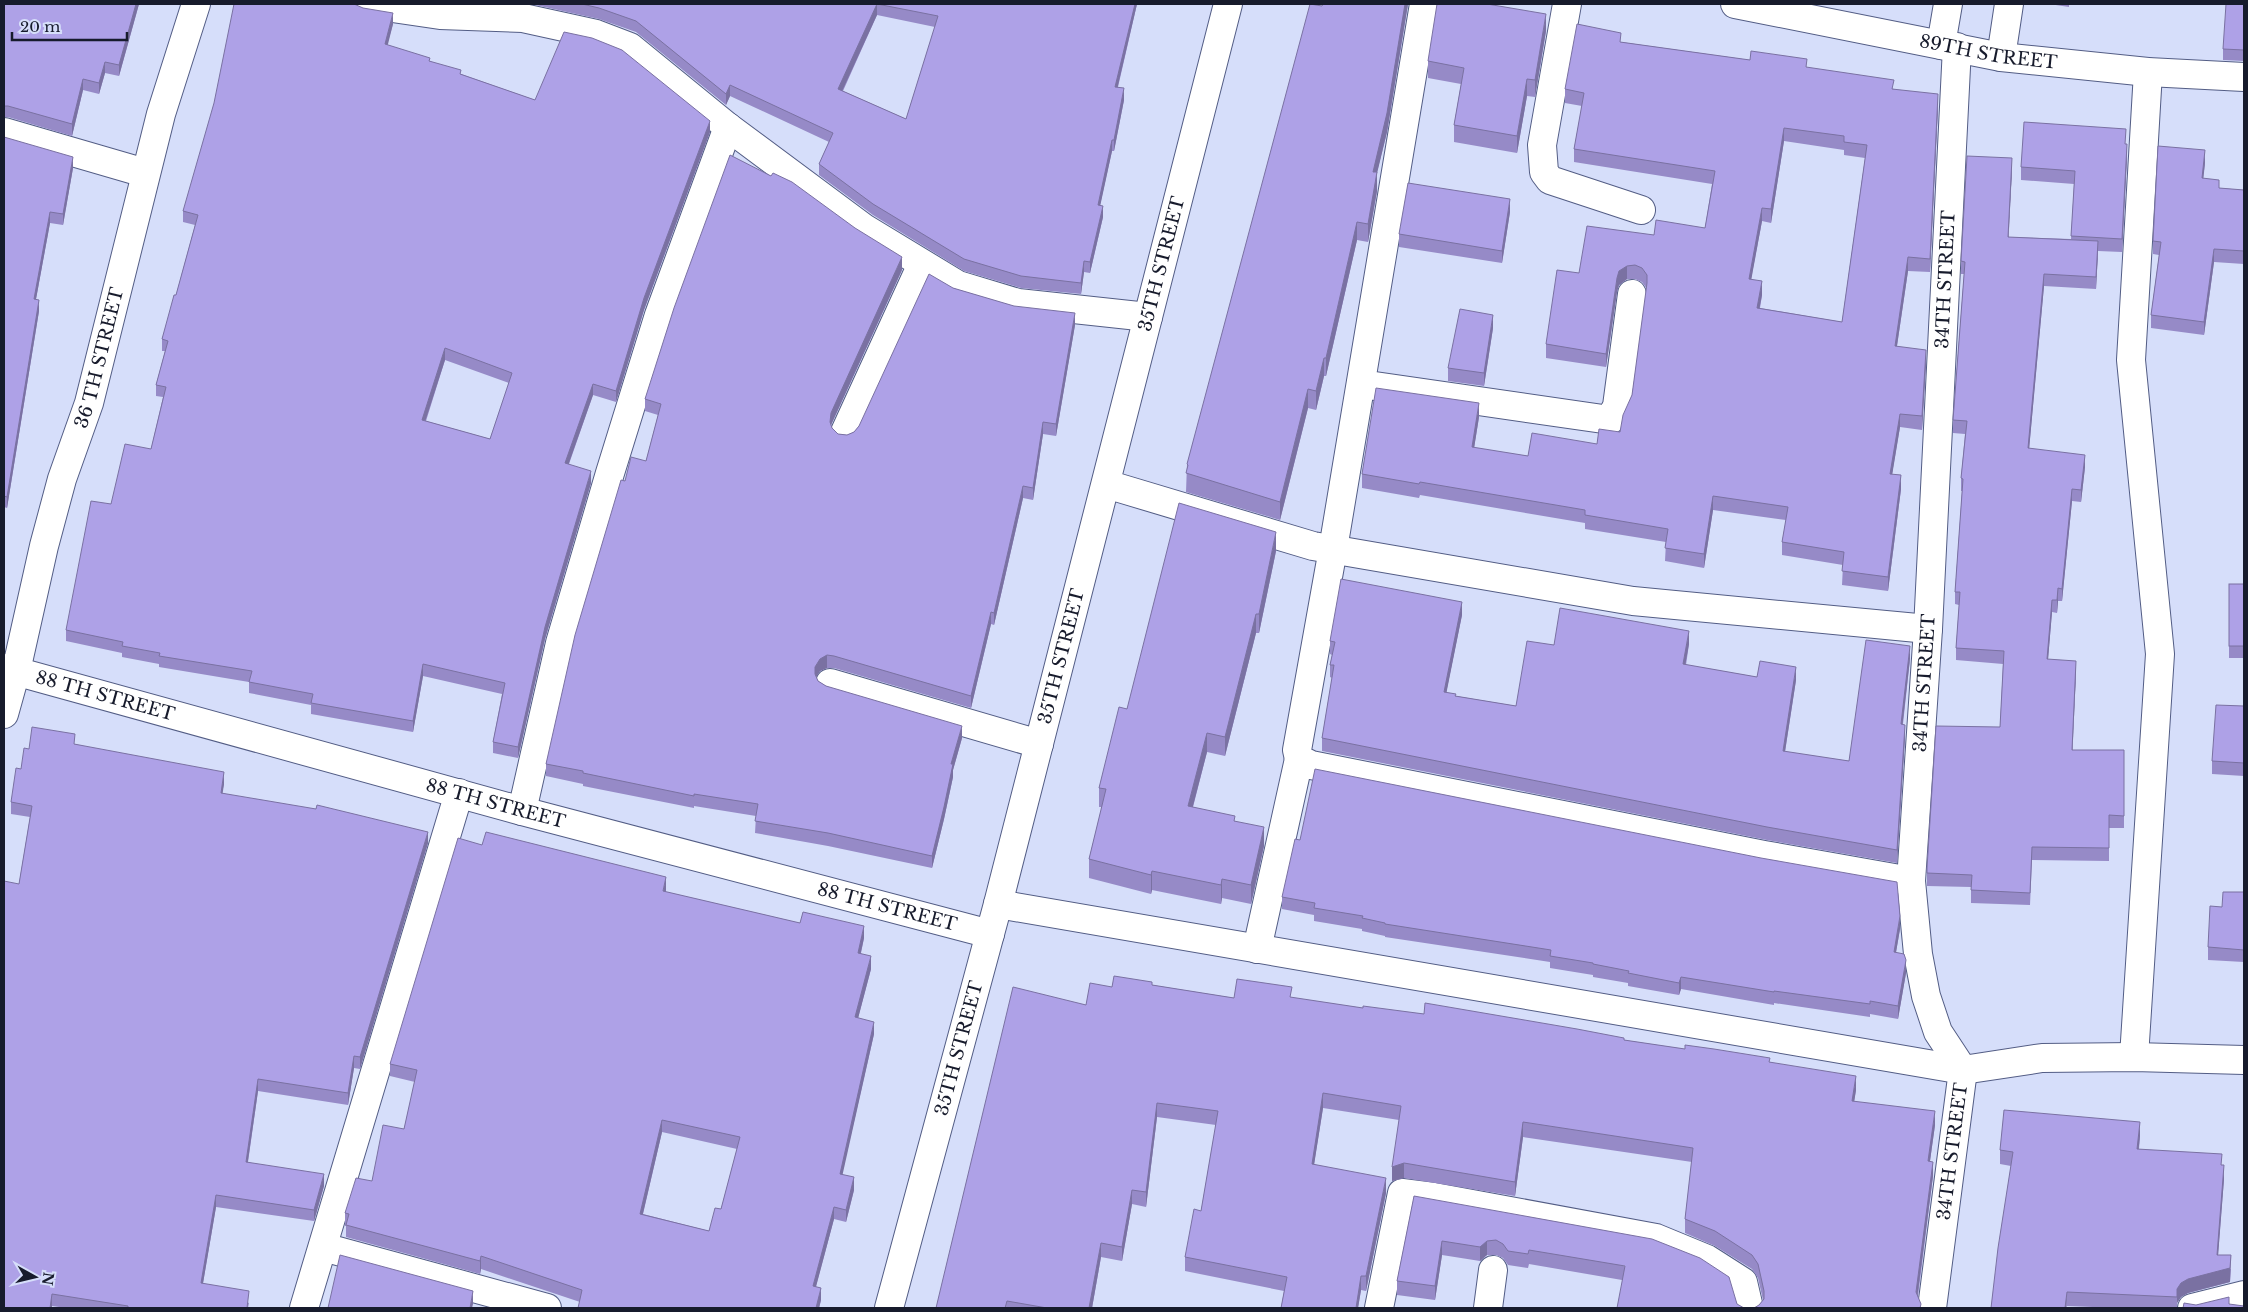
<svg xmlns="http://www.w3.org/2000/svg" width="2248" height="1312" font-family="'Libre Baskerville',serif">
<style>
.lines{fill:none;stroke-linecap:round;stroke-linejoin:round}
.street-casing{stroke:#535d85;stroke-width:30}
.secondary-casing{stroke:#535d85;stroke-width:30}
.street{stroke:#fff;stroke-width:28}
.secondary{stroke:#fff;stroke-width:28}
.wall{fill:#968ac7;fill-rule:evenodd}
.shaded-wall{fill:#7a71a2}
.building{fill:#aea1e7;stroke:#7a71a2;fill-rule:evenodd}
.labels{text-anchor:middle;stroke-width:4;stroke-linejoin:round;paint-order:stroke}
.street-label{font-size:18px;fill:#171b2c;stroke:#d6defa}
</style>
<rect width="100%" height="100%" fill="#d6defa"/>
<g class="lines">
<g class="street-casing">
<g id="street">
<path d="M365,4L440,15L523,18L596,34L630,47L728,127L864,228L958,285L1018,303L1148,317"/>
<path d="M1424,4L1333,549L1297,750L1299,759L1311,765L1764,855L1911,881"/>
<path d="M1567,4L1542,145L1544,172L1550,180L1641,210"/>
<path id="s1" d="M1735,4L2001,57L2148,72L2244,77"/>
<path d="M1941,45L1948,4"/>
<path d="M2001,57L2009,4"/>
<path d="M4,132L145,173"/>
<path d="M1361,384L1610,420L1617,406L1632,294"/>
<path d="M845,432L922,264"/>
<path d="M1106,484L1313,546L1633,601L1928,629"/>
<path id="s2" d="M4,668L522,811L990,934"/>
<path d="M830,683L1039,744"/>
<path id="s3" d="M4,714L16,671L44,546L62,479L89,403L161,114L196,4"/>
<path d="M522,811L560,643L610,473L659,315L728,127"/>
<path d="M998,904L1963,1070L2042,1058L2134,1057L2244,1060"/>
<path d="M1257,949L1299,759"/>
<path d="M2134,1057L2160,654L2131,360L2148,72"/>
<path d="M323,1247L547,1308"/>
<path d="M304,1308L459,793"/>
<path d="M1379,1308L1402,1193L1434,1197L1656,1238L1707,1259L1743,1282L1749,1308"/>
<path d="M1488,1308L1493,1270"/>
<path id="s4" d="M1932,1308L1963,1070L1938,1032L1926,996L1918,954L1911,881L1928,629L1957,47"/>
<path d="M2192,1308L2244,1295"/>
</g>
</g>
<g class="secondary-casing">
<g id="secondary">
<path id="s5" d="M889,1308L998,904L1228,4"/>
</g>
</g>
<use href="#street" class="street"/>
<use href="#secondary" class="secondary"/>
</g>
<g class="wall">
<path d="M4,4H139L119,76L105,73L99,94L83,90L72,136L8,117H4Z"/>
<path d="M531,4H1137L1118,87L1124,100L1114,151H1112L1100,205L1103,217L1090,273L1084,272L1081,294L1021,288L964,271L873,215L819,175V164L829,142L730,96L726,105L636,32L599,19ZM877,15L935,27L906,119L843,91Z"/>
<path d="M1323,4H1408L1387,132L1377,172V191L1368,242L1357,240L1326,376H1324L1316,410L1308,408L1280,520L1186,492L1187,464Z"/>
<path d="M2049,4H2069V7Z"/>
<path d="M2244,4V61L2223,60V49Z"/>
<path d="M355,5L393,24L387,45L430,61L461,74L535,100L710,132L644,310L616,402L593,395L569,464L591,483L545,639L518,758L493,753V742L502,694L423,676L413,732L311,714V705L249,693V682L159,667V664L122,657V653L66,641V630L111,504L151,449L163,397L156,396V385L165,351H162V339L176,295L195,225L183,222V211ZM445,360L509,383L490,439L426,421Z"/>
<path d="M1546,31L1535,97L1527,96L1517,153L1454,142V125L1461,84L1428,78V61Z"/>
<path d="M1621,42L1807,68L1894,89L1938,107L1930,272L1908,271L1897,346L1926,364L1922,430L1900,427L1892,474L1901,489L1888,591L1842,585L1843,565L1782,555V542L1786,520L1713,510L1704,568L1665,561L1666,542L1585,529V523L1420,495L1419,498L1362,488V474L1479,417L1474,448L1528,456L1597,444L1620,432L1632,395L1647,289L1642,282L1635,279H1627L1619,285L1617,292L1606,367L1546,358V344L1579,273L1654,235L1705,228L1712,184L1574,162V149L1582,106L1565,103V89ZM1784,141L1844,150V155L1865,158L1842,322L1760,308L1762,295L1751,279L1762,221L1771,223Z"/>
<path d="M4,137L73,168L63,225L50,223L36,299L39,311L7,508L4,507Z"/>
<path d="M2126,144L2127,157L2122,252L2098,251L2096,289L2044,286L2029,449L2085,467L2081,502L2072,501L2062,601H2058L2057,613L2052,612L2048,659L2076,673L2072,750H2124V828H2109V861L2032,860L2030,905L1971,903V887L1927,886V868L2000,727L2003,664L1956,660V648L1959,605L1955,604V592L1962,491H1961V478L1965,434L1953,433V420L1964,274H1961V261L2012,170L2008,237L2071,239L2074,184L2021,180V167Z"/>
<path d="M2205,163L2203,178L2219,188L2244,190V264L2214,262L2204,335L2151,328V315L2159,255L2153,254V241Z"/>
<path d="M1510,212L1502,263L1399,247V234Z"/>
<path d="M902,270L831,425L832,428L838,434L847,435L854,432L859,426L953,288L1075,325L1056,436L1043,434L1033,500L1023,498L994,625L991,624L971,708L834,668H827L820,671L816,677L818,681L826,686L962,738L953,770V777L944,819L932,868L828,846L755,833L756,816L694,806V808L583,786V784L546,776V764L625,481L646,461L658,415L645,411V399Z"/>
<path d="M1493,328L1484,386L1448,381V368Z"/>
<path d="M1276,551L1259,633H1256L1225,756L1207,752L1193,807L1235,821L1264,846L1251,904L1222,898L1221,904L1152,890L1151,894L1089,878V859L1102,807H1099V788L1127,709Z"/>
<rect x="2229" y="584" width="15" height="74"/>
<path d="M1462,615L1446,693L1456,696L1516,706L1554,645L1689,644L1686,665L1757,677L1796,680L1785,752L1849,761L1910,659L1903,724L1905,737L1897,863L1767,840L1322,751V738L1332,678L1330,677V665L1332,655L1330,654V641Z"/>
<path d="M2244,706V776L2212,774V761Z"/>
<path d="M75,744L224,784L222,793L428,843L360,1069L354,1068L348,1105L258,1091L248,1162L324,1186L314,1221L216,1207L203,1283L249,1303L248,1308H66L52,1306V1308H4L19,884L30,817L11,814V802L29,749Z"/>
<path d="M666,890V892L864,938L861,953L871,969L858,1018L874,1034L842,1174L854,1190L846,1222L834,1219L816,1286L821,1300L819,1308H578L580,1302L481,1269L480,1274L346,1237V1226H345V1213L372,1181L404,1129L415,1082L390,1076V1064ZM662,1132L737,1149L721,1209L709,1231L643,1214Z"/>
<path d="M2244,892V962L2208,960V947L2222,907Z"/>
<path d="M1282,897L1900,929L1896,952L1906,973L1898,1019L1870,1014V1017L1774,1003V1005L1681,989L1679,995L1628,986V983L1593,977V975L1550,968V962L1385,937V936L1362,931V929L1314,921V915L1282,909Z"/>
<path d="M1152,985L1234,998H1292L1363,1008L1424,1014L1624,1040L1770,1062L1856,1090L1854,1101L1935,1125L1930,1161L1933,1176L1918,1296L1921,1308L1759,1305L1763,1300L1758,1278L1752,1269L1715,1246L1685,1233V1219L1692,1162L1523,1137L1515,1196L1404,1178L1392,1181L1399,1120L1323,1108L1314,1164L1386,1193L1366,1291L1361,1290L1358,1308H1281L1284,1291L1185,1271V1257L1201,1211L1216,1125L1157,1117L1146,1207L1132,1204L1122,1261L1101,1257L1092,1308H936L1086,1005L1112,987Z"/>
<path d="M2140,1136L2139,1149L2222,1165L2224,1179L2218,1255L2231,1269L2230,1282L2188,1293L2181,1297L2177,1303V1308H2118L2067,1306L2066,1308H1991L2011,1166L2000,1164V1150Z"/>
<path d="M1414,1196L1737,1304L1622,1280L1529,1264L1528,1268L1508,1265L1503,1258L1496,1255H1487L1480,1261L1442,1255L1435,1300L1397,1295V1281Z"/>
</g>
<g class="shaded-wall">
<path d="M136,4H139L119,76V65Z"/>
<path d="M877,4V15L838,100V89Z"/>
<path d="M1135,4H1137L1115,98V87Z"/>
<path d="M1405,4H1408L1387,132L1373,190V172Z"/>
<path d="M393,13V24L385,56V44Z"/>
<path d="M1546,14V31L1535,97V80Z"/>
<path d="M105,62V73L99,94V83Z"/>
<path d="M83,79V90L72,136V124Z"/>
<path d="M1527,79V96L1517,153V136Z"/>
<path d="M730,85V96L726,105V94Z"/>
<path d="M1124,88V100L1114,151V140Z"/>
<path d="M1938,94V107L1930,272V259Z"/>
<path d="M710,121V132L644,310L616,402V391L644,298Z"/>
<path d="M1784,128V141L1771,223V209Z"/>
<path d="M1112,140V151L1098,216V205Z"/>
<path d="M2127,144V157L2122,252V239Z"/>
<path d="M2205,150V163L2202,191V178Z"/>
<path d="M73,157V168L63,225V214Z"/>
<path d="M2012,158V170L2008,249V237Z"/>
<path d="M1377,172V191L1368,242V224Z"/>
<path d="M1510,199V212L1502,263V251Z"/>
<path d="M1103,206V217L1090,273V262Z"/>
<path d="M1762,208V221L1749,292V279Z"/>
<path d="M50,212V223L34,310V299Z"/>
<path d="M1357,222V240L1326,376V358Z"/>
<path d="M2098,241V253L2096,289V277Z"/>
<path d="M2214,249V262L2204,335V322Z"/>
<path d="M902,257V270L831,425L830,422L831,413Z"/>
<path d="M1908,257V271L1895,359V346Z"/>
<path d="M1084,261V272L1081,294V283Z"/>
<path d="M1627,266V279L1619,285L1617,292L1606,367V354L1617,278L1619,271Z"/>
<path d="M2044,274V286L2028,461V448Z"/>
<path d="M1762,281V295L1757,321V308Z"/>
<path d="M39,300V311L7,508V497Z"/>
<path d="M1075,313V325L1056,436V424Z"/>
<path d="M1493,315V328L1484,386V373Z"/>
<path d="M445,348V360L422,431V420Z"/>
<path d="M1926,350V364L1922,430V416Z"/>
<path d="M1324,358V376L1316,410V391Z"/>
<path d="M593,384V395L565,474V463Z"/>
<path d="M1308,389V408L1280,520V502Z"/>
<path d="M1479,403V417L1472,461V447Z"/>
<path d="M1900,414V427L1890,488V474Z"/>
<path d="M1043,422V434L1033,500V488Z"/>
<path d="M2085,455V467L2081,502V490Z"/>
<path d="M591,471V483L545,639L518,758V747L545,627Z"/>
<path d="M1901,475V489L1888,591V577Z"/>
<path d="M1023,486V498L994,625V613Z"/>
<path d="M2072,489V501L2062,601V589Z"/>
<path d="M1713,496V510L1704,568V554Z"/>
<path d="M1276,532V551L1259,633V614Z"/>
<path d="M2058,588V601L2057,613V600Z"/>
<path d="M2052,600V612L2047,672V659Z"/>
<path d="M1462,602V615L1444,705V692Z"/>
<path d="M991,612V624L971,708V696Z"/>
<path d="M1256,614V633L1225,756V737Z"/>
<path d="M1689,631V644L1683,677V664Z"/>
<path d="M1910,646V659L1901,737V724Z"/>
<path d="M827,655V668L820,671L815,679V667L820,659Z"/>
<path d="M2076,661V673L2072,762V750Z"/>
<path d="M423,664V676L413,732V721Z"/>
<path d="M1796,667V680L1783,764V751Z"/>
<path d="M1905,725V737L1897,863V850Z"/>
<path d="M962,726V738L953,770V777L944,819L932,868V856L951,764Z"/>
<path d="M1207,733V752L1188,825V806Z"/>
<path d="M224,772V784L221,804V793Z"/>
<path d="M1264,827V846L1251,904V885Z"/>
<path d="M428,832V843L360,1069V1057Z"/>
<path d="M1152,871V890L1151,894V875Z"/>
<path d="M666,877V890L663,904V891Z"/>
<path d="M1222,879V898L1221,904V885Z"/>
<path d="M1900,916V929L1894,964V952Z"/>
<path d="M864,926V938L858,965V953Z"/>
<path d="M871,956V969L855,1030V1017Z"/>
<path d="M1906,960V973L1898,1019V1006Z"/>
<path d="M1681,977V989L1679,995V983Z"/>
<path d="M874,1022V1034L840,1186V1174Z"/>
<path d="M354,1056V1068L348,1105V1093Z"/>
<path d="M1856,1076V1090L1852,1116V1101Z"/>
<path d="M258,1079V1091L246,1174V1162Z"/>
<path d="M1323,1093V1108L1312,1178V1164Z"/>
<path d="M1157,1103V1117L1146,1207V1192Z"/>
<path d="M1935,1111V1125L1928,1175V1161Z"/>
<path d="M662,1120V1132L640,1226V1214Z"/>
<path d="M1523,1122V1137L1515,1196V1182Z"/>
<path d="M2140,1122V1136L2137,1163V1149Z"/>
<path d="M1933,1162V1176L1916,1306V1292Z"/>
<path d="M1404,1163V1178L1392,1181V1167Z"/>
<path d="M2224,1165V1179L2217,1269V1255Z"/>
<path d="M324,1174V1186L314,1221V1210Z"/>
<path d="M854,1177V1190L846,1222V1210Z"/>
<path d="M1386,1178V1193L1366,1291V1276Z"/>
<path d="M1132,1190V1204L1122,1261V1247Z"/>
<path d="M216,1195V1207L201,1295V1283Z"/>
<path d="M834,1207V1219L813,1298V1286Z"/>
<path d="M1442,1241V1255L1435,1300V1286Z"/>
<path d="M1487,1241V1255L1480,1261V1247Z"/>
<path d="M1101,1243V1257L1092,1308H1089Z"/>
<path d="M2231,1255L2230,1282L2188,1293L2181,1297L2177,1303V1308V1289L2181,1283Z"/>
<path d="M481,1256V1269L480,1274V1261Z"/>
<path d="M1361,1276V1290L1358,1308H1356Z"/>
<path d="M821,1288V1300L819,1308H816Z"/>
<path d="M473,1291V1304L472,1308H470Z"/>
<path d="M2067,1292L2066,1308H2065Z"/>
<path d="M52,1294V1308H50Z"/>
</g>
<g class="building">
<path d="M4,4H136L119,65L105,62L99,83L83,79L72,124L8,106H4Z"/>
<path d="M234,4H354L363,8L393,13L385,44L430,58L429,61L461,70L460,74L535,100L564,32L592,38L622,50L710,121L644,298L616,391L593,384L565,463L591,471L545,627L518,747L493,742L505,683L423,664L413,721L311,703L313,694L249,682L252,671L159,656L160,653L122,646L123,642L66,630L91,501L111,504L125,444L151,449L166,387L156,385L168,341L162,339L174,295H176L198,215L183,211L214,103ZM445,348L512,373L490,439L422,420Z"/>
<path d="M582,4H1135L1115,87L1124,88L1114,140H1112L1098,205L1103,206L1090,262L1084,261L1081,283L1021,276L964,259L873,204L819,164L833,133L730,85L726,94L636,21L599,8ZM877,4L938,16L906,119L838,89Z"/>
<path d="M1310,4L1322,6L1323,4H1405L1387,113L1373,172H1377L1368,224L1357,222L1326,358H1324L1316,391L1308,389L1280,502L1186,473L1188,465L1187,464Z"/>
<path d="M1437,4H1487L1546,14L1535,80L1527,79L1517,136L1454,125L1464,68L1428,61Z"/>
<path d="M2226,4H2244V50L2223,49Z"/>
<path d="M1577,24L1621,33L1620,42L1750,60L1751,51L1807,59L1806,67L1894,80L1892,89L1938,94L1930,259L1908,257L1895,346L1926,350L1922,416L1900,414L1890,474L1901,475L1888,577L1842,571L1844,552L1782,542L1788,507L1713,496L1704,554L1665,548L1668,529L1585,515V510L1420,482L1419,484L1362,474L1376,388L1479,403L1472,447L1528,456L1532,433L1597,444L1599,429L1620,432L1623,415L1632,395L1647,283V275L1642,268L1635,265L1627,266L1619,271L1617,278L1606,354L1546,344L1557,270L1579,273L1587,226L1654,235L1656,220L1705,228L1715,171L1574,149L1584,93L1565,89ZM1784,128L1844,136V142L1867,145L1842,322L1757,308L1762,281L1749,279L1762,208L1771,209Z"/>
<path d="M2024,122L2126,129L2125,144H2127L2122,239L2071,236L2075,171L2021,167Z"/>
<path d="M4,137L73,157L63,214L50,212L34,299L39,300L7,497L4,496Z"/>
<path d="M2158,146L2205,150L2202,178L2219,180V188L2244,190V251L2214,249L2204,322L2151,315L2161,242L2153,241Z"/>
<path d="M730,155L771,176L773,173L792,182L855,228L902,257L831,413L830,422L832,428L838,434L847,435L854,432L859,426L929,274L953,288L1014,306L1075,313L1056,424L1043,422L1033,488L1023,486L994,613L991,612L971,696L834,656L827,655L820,659L815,667V674L818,681L826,686L962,726L951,764H953L944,807L932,856L828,833L755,821L758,804L694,794V796L583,773V771L546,764L575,635L621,480L625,481L631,457L646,461L661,404L645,399L674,308Z"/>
<path d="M1967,156L2012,158L2008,237L2098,241L2096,277L2044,274L2028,448L2085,455L2081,490L2072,489L2062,589L2058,588L2057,600H2052L2047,659L2076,661L2072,750H2124V816L2109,815V848L2032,847L2030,893L1971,890L1972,875L1927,873V868L1936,726L2000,727L2004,651L1956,648L1960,592H1955L1963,479L1961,478L1967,421L1953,420L1965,262L1961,261Z"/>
<path d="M1408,183L1510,199L1502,251L1399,234Z"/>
<path d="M1460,309L1493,315L1484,373L1448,368Z"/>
<path d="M1179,503L1276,532L1259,614H1256L1225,737L1207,733L1188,806L1235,816L1234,821L1264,827L1251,885L1222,879L1221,885L1152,871L1151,875L1089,859L1106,789L1099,788L1119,707L1127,709Z"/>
<path d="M1341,579L1462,602L1444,692L1456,694L1455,696L1516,706L1527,641L1554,645L1560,608L1689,631L1683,664L1757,677L1760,661L1796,667L1783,751L1849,761L1866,640L1910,646L1901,724L1905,725L1897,850L1767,827L1322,738L1334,665H1330L1335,642L1330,641Z"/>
<rect x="2229" y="584" width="15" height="62"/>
<path d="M2216,705L2244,706V763L2212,761Z"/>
<path d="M32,727L75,734L74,744L224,772L221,793L316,809L317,805L428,832L360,1057L354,1056L348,1093L258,1079L246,1162L324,1174L314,1210L216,1195L201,1283L249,1291L247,1308H128V1306L52,1294L50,1308H4V881L19,884L32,806L11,802L16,768L21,769L24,748L29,749Z"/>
<path d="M1315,769L1761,858L1897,882L1900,916L1894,952L1904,954L1906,960L1898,1006L1870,1001V1004L1774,991V992L1681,977L1679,983L1628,973L1629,971L1593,964V963L1550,956L1551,950L1385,924V923L1362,918L1363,916L1314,908L1315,903L1282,897L1295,839L1300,840Z"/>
<path d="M486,832L666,877L663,891L800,923L803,912L864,926L858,953L871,956L855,1017L874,1022L840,1174L854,1177L846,1210L834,1207L813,1286L821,1288L816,1308H578L582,1290L481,1256L480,1261L346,1225L349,1214L345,1213L356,1178L372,1181L383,1125L404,1129L417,1070L390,1064L458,838L482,845ZM662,1120L740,1137L721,1209L715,1208L709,1231L640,1214Z"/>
<path d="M2223,892H2244V950L2208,947L2210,906L2222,907Z"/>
<path d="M1114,976L1152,982V985L1234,998L1237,979L1292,987L1290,997L1363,1008V1006L1424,1014L1425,1003L1577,1029L1624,1038V1040L1685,1049V1045L1714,1049L1770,1058L1769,1062L1856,1076L1852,1101L1935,1111L1928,1161L1933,1162L1916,1292L1921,1304L1920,1308H1754L1759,1305L1764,1299V1291L1758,1264L1752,1255L1715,1231L1685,1219L1693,1148L1523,1122L1515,1182L1404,1163L1392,1167L1401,1106L1323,1093L1312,1164L1386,1178L1366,1276H1361L1356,1308H1281L1287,1277L1185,1257L1194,1209L1201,1211L1218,1111L1157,1103L1146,1192L1132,1190L1122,1247L1101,1243L1089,1308H1047L1007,1301L1005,1308H936L1013,987L1086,1005L1090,983L1112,987Z"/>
<path d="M2004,1110L2140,1122L2137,1149L2222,1154L2221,1165H2224L2217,1255H2231L2230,1268L2188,1279L2181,1283L2177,1289V1297L2067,1292L2065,1308H1991L1998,1248L2013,1152L2000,1150Z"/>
<path d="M1414,1196L1652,1239L1700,1258L1729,1277L1737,1304L1744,1308H1617L1625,1266L1529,1250L1528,1254L1508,1251L1503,1244L1496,1240L1487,1241L1480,1247L1442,1241L1435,1286L1397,1281Z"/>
<path d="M340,1255L473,1291L470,1308H328Z"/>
<path d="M2229,1297V1304L2244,1306V1308H2183L2184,1303L2196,1305Z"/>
</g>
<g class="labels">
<g class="street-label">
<text dy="6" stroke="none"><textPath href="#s1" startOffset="258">89TH STREET</textPath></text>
<text dy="6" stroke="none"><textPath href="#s5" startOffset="1079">35TH STREET</textPath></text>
<text dy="6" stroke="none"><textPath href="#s4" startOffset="1042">34TH STREET</textPath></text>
<text dy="6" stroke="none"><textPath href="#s3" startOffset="369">36 TH STREET</textPath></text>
<text dy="6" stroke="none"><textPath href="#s5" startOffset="674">35TH STREET</textPath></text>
<text dy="6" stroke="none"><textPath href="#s4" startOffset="638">34TH STREET</textPath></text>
<text dy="6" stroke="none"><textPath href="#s2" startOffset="105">88 TH STREET</textPath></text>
<text dy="6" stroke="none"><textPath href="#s2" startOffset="510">88 TH STREET</textPath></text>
<text dy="6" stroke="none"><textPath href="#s2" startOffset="915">88 TH STREET</textPath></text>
<text dy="6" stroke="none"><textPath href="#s5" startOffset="269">35TH STREET</textPath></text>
<text dy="6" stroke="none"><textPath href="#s4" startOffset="158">34TH STREET</textPath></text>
</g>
</g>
<rect width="2248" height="1312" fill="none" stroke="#171b2c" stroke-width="10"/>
<g transform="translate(35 1277) rotate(98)" stroke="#d6defa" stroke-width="4" paint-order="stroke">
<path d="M0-4L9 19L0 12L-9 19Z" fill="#171b2c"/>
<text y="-8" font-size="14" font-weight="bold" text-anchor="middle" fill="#171b2c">N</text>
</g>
<path d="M12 32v8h115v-8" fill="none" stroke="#171b2c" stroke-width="2.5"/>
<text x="20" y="32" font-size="15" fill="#171b2c" stroke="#d6defa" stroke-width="4" paint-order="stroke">20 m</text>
</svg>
